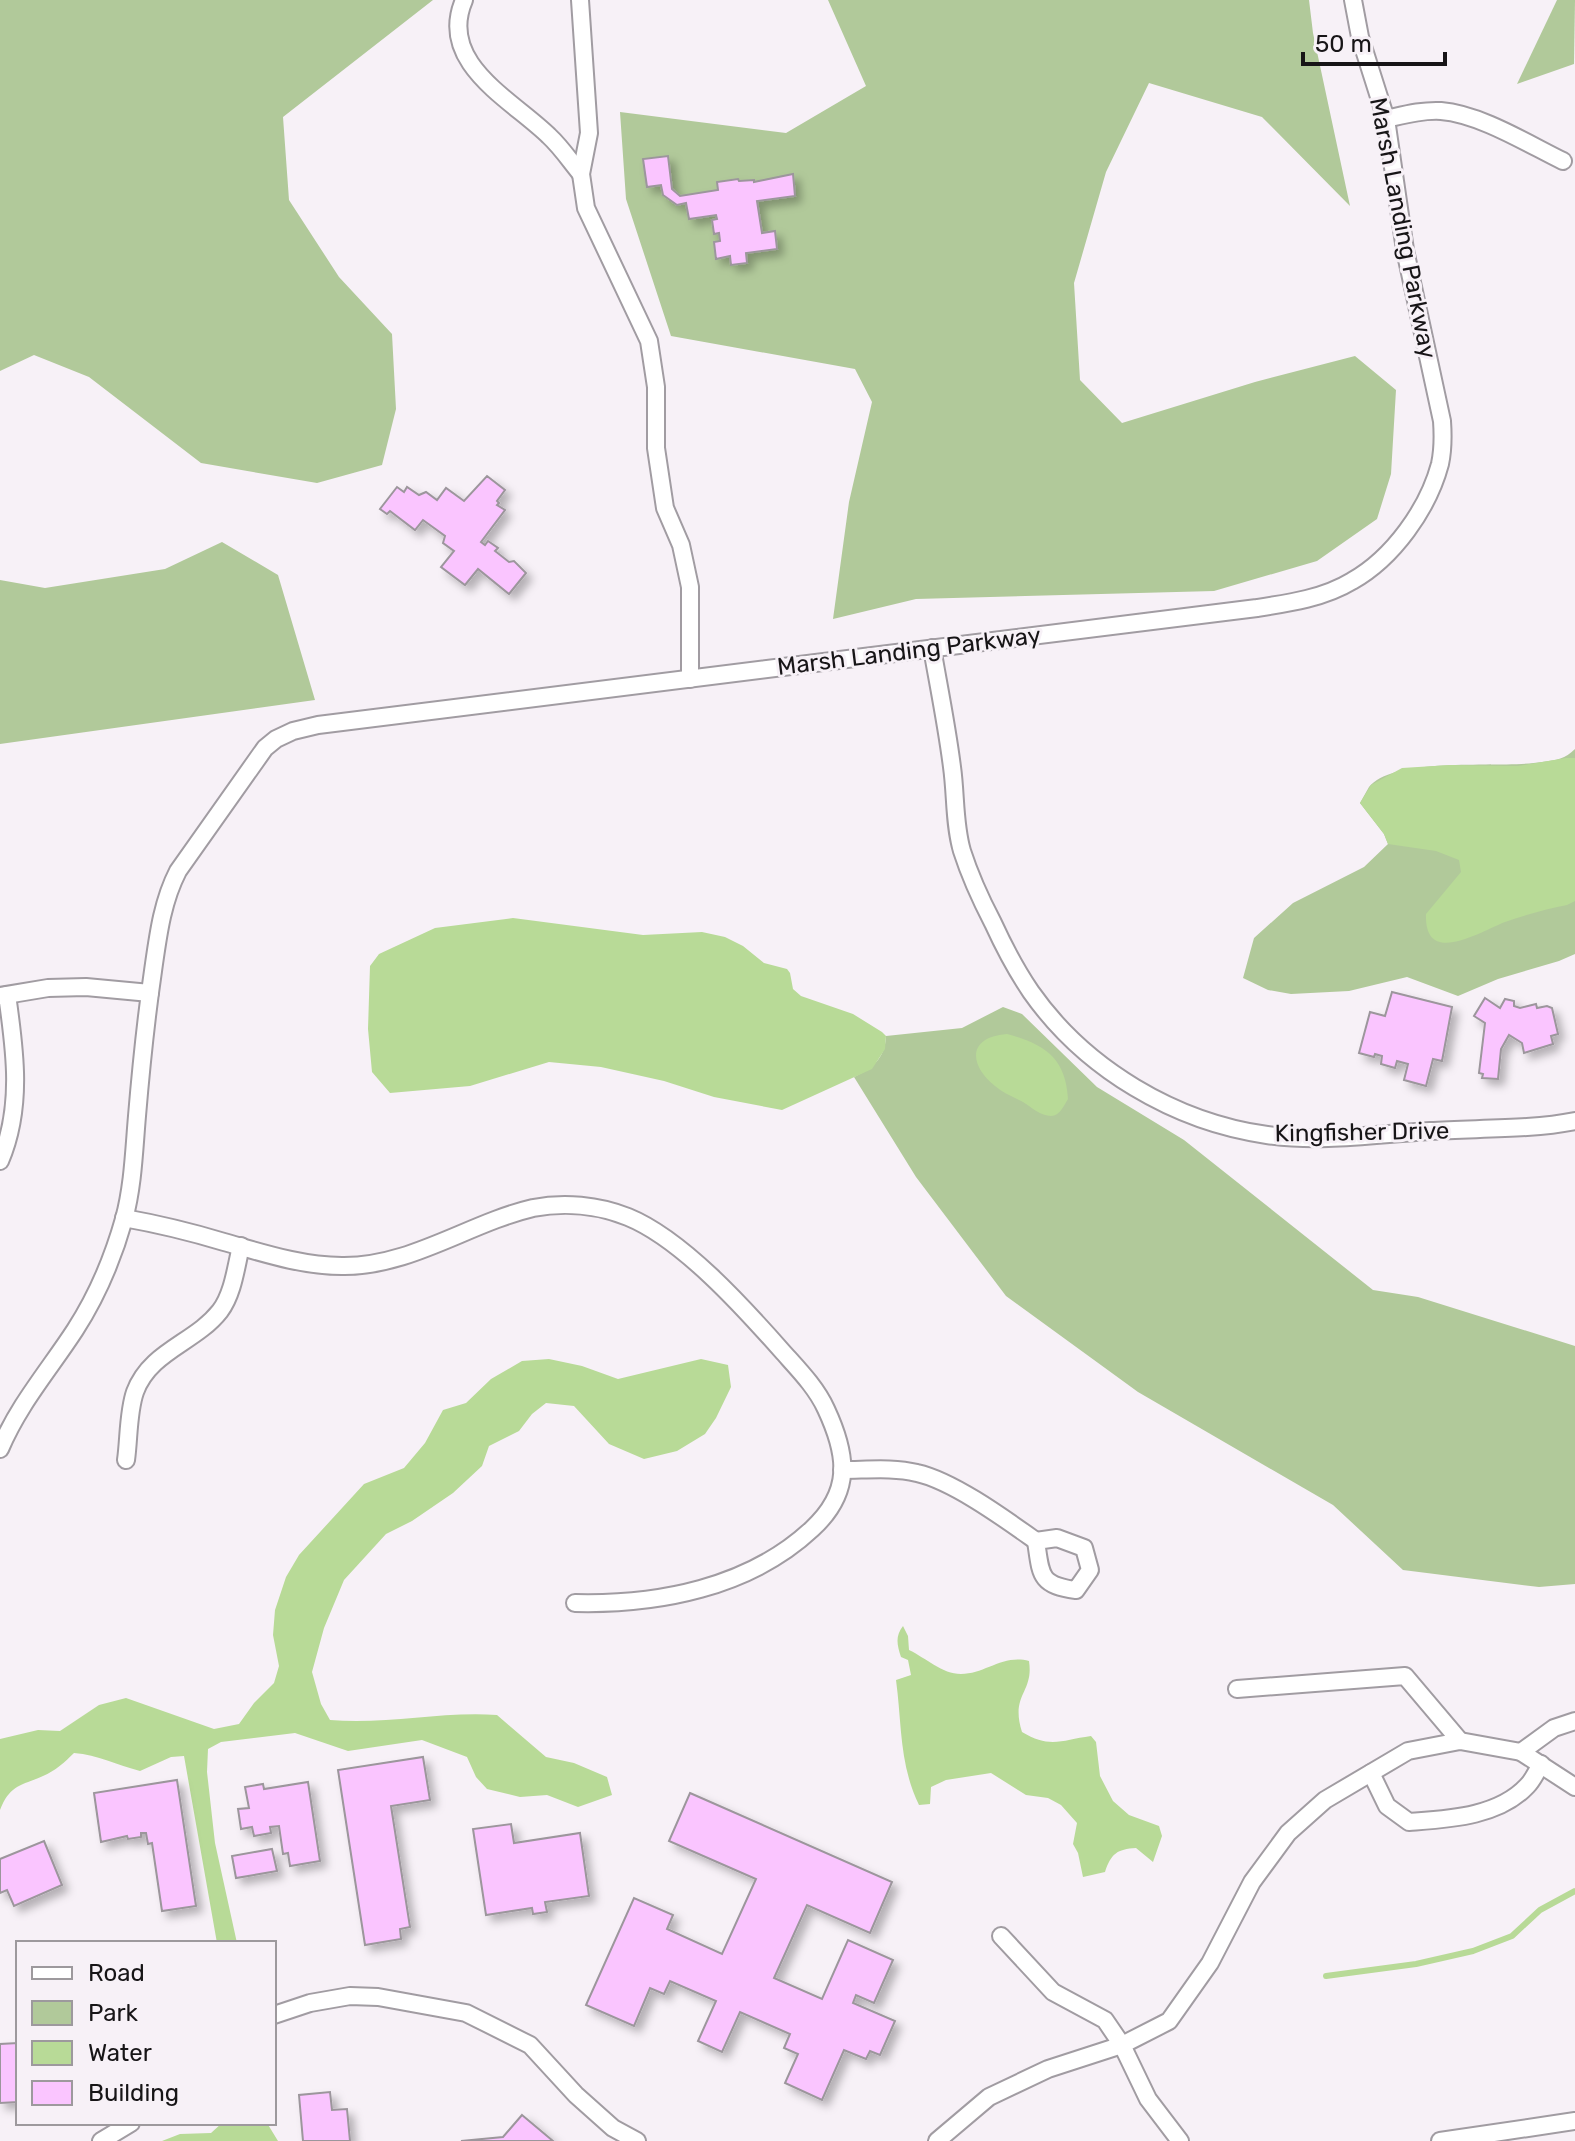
<svg xmlns="http://www.w3.org/2000/svg" width="1575" height="2141" font-family="Rubik,sans-serif">
<style>
.green{fill:#b1c99a}
.water{fill:#b8da97}
.lines{fill:none;stroke-linecap:round;stroke-linejoin:round}
.stream{stroke:#b8da97;stroke-width:6}
.building{fill:#fac5ff;stroke:#9c969c;stroke-width:2;filter:url(#shadow)}
.street-casing{stroke:#a19ca2;stroke-width:20}
.street{stroke:#fff;stroke-width:16}
.labels{text-anchor:middle;stroke-width:6;stroke-linejoin:round;paint-order:stroke}
.street-label{font-size:24px;fill:#171517;stroke:#f7f1f7}
</style>
<defs>
<filter id="shadow"><feDropShadow dx="6" dy="6" stdDeviation="4" flood-color="#0004"/></filter>
</defs>
<rect width="100%" height="100%" fill="#f7f1f7"/>
<g class="green">
<path d="M0,0H433L283,117L289,200L339,277L392,334L396,409L382,465L317,483L201,463L89,377L34,355L0,371Z"/>
<path d="M828,0H1309L1313,33L1350,206L1262,117L1149,83L1106,172L1074,283L1080,380L1122,423L1255,382L1355,356L1396,390L1391,474L1377,519L1317,561L1214,591L916,599L833,619L849,502L872,402L855,369L671,336L626,199L620,112L786,133L866,86Z"/>
<path d="M1557,0H1575L1574,64L1517,84Z"/>
<path d="M222,542L278,575L315,700L0,744V580L45,588L165,569Z"/>
<path d="M1575,749V954L1559,961L1498,979L1458,996L1407,977L1349,991L1291,994L1268,990L1243,978L1254,938L1293,903L1364,867L1388,844L1384,834L1360,803C1363,798 1366,792 1369,787C1395,755 1501,769 1542,762C1557,760 1565,759 1575,749Z"/>
<path d="M1003,1007L1022,1014L1097,1087L1184,1140L1373,1290L1418,1297L1575,1346V1584L1539,1587L1403,1570L1333,1505L1138,1392L1006,1296L916,1177L854,1077C873,1068 885,1058 886,1036L962,1028Z"/>
</g>
<g class="water">
<path d="M1566,758H1575V901L1567,905C1546,909 1525,915 1505,922C1481,931 1424,968 1426,914L1461,872L1459,860L1436,851L1388,844L1384,834L1360,803L1371,785L1402,768L1450,765L1518,766Z"/>
<path d="M513,918L643,935L702,932L725,937L743,946L764,963L787,969L790,973L793,989L801,996L853,1014L882,1032L886,1036L885,1049L872,1069L782,1110L714,1097L664,1081L601,1067L549,1062L470,1086L390,1093L372,1072L368,1029L370,966L379,954L435,928Z"/>
<path d="M1007,1034C1044,1044 1066,1058 1068,1099C1064,1105 1060,1116 1051,1116C1041,1116 1031,1107 1023,1102C1014,1097 1003,1093 995,1086C968,1064 968,1037 1007,1034Z"/>
<path d="M549,1359L582,1366L618,1379L701,1359L728,1365L731,1387L716,1418L705,1434L677,1451L644,1459L609,1444L574,1406L546,1403L532,1414L519,1431L489,1446L482,1466L453,1493L412,1521L386,1534L344,1580L324,1628L312,1672L321,1704L330,1720C386,1725 441,1711 497,1715L546,1757L574,1763L607,1777L612,1795L578,1807L547,1795L520,1797L487,1789L476,1777L467,1757L422,1740L348,1751L295,1733L221,1742L208,1749L207,1772L215,1843L237,1943H217L184,1756L171,1757L140,1771C117,1765 98,1755 74,1753C65,1762 55,1771 43,1776C20,1786 10,1785 0,1810V1739L38,1730L60,1731L99,1705L126,1698L214,1729L239,1724L254,1703L274,1683L279,1666L273,1635L275,1610L286,1577L299,1555L364,1484L404,1468L425,1443L443,1410L466,1403L491,1379L522,1361Z"/>
<path d="M903,1626L908,1636L909,1650C926,1658 942,1674 961,1674C985,1674 1003,1654 1029,1661C1034,1693 1010,1694 1022,1732C1050,1749 1062,1740 1091,1736L1096,1742L1100,1776L1113,1801L1129,1815L1159,1826L1162,1836L1153,1862L1136,1848C1117,1849 1111,1854 1105,1872L1083,1877L1078,1853L1073,1844L1077,1823L1061,1805L1048,1798L1026,1795L991,1773L946,1780L931,1787L930,1804L919,1805C899,1764 902,1724 896,1680L911,1675L908,1660L901,1657C897,1645 895,1636 903,1626Z"/>
<path d="M222,2123H267L278,2141H162L180,2134L211,2133Z"/>
</g>
<g class="lines">
<path class="stream" d="M1326,1976L1416,1964L1473,1951L1512,1936L1540,1910L1575,1891"/>
</g>
<g class="building">
<path d="M668,156L672,189L680,196L718,190L717,182L738,179L739,181L754,180V182L793,174L795,196L757,201L762,233L775,231L777,249L746,253L747,263L731,265L730,256L716,259L714,242L720,241L719,233L714,234L712,220L717,219L716,215L689,219L686,203L677,205L663,195L661,185L647,187L643,159Z"/>
<path d="M487,476L505,490L497,501L499,503L497,505L505,510L481,542L485,545L488,541L498,548L495,551L509,562L514,561L526,573L509,594L478,569L465,585L441,567L454,551L443,543L445,536L423,520L415,530L390,511L387,514L380,509L397,487L404,492L407,487L419,495L426,492L437,500L446,488L464,501Z"/>
<path d="M1392,992L1452,1007L1442,1061L1433,1059L1426,1086L1404,1080L1408,1064L1397,1061L1395,1068L1381,1064L1382,1056L1375,1054L1374,1057L1359,1053L1370,1012L1385,1016Z"/>
<path d="M1485,998L1500,1008L1505,999L1514,1001V1006L1520,1008L1536,1004L1537,1008L1547,1006L1552,1008L1558,1034L1551,1036L1553,1044L1524,1053L1522,1043L1509,1035L1501,1049L1498,1079L1482,1078L1483,1074L1479,1073L1485,1023L1474,1016Z"/>
<path d="M423,1757L430,1800L391,1806L410,1927L400,1929L401,1939L365,1945L338,1770Z"/>
<path d="M177,1780L196,1906L162,1911L152,1843L148,1844L146,1833H141V1837L128,1839L127,1836L101,1842L94,1793Z"/>
<path d="M308,1782L320,1861L290,1866L288,1853L283,1854L279,1826L270,1827L271,1833L254,1836L252,1827L241,1829L238,1809L249,1808L245,1787L263,1784L264,1789Z"/>
<path d="M690,1793L892,1882L870,1933L807,1905L774,1978L822,1999L848,1940L893,1960L874,2003L856,1995L853,2003L895,2021L880,2055L870,2051L866,2059L844,2050L822,2100L785,2083L798,2054L784,2048L790,2034L740,2012L722,2052L698,2041L716,2001L670,1981L664,1994L650,1988L634,2026L586,2005L634,1898L673,1915L667,1929L722,1954L756,1879L669,1841Z"/>
<path d="M511,1824L514,1843L580,1833L589,1896L545,1902L547,1912L533,1914L532,1908L486,1915L473,1829Z"/>
<path d="M44,1841L62,1885L14,1906L7,1890L0,1893V1859Z"/>
<path d="M272,1849L277,1871L236,1878L232,1856Z"/>
<path d="M18,2043V2102L0,2103V2044Z"/>
<path d="M330,2092L332,2110L347,2109L350,2141H303L299,2095Z"/>
<path d="M522,2115L553,2141H461L503,2137Z"/>
</g>
<g class="lines">
<g class="street-casing">
<g id="street">
<path d="M464,0C437,63 511,99 549,136C561,147 571,162 581,174"/>
<path d="M580,0L589,133L581,174L586,208L649,341L656,387V448L665,508L681,545L690,587V679"/>
<path d="M1386,119C1404,115 1422,110 1441,111C1480,114 1528,144 1563,161"/>
<path d="M932,648C939,688 947,727 952,767C956,795 954,824 962,851C970,876 981,900 993,923C1004,947 1016,970 1031,992C1085,1069 1175,1122 1267,1135C1321,1143 1377,1134 1430,1131C1476,1128 1531,1130 1575,1121"/>
<path d="M0,996L48,988L86,987L150,993"/>
<path d="M0,1161C23,1108 15,1050 7,995"/>
<path d="M124,1218C158,1224 191,1232 224,1242C263,1253 302,1266 342,1266C410,1267 469,1223 533,1208C564,1202 598,1205 628,1217C682,1239 744,1308 782,1351C798,1369 816,1387 826,1409C848,1456 852,1492 812,1529C749,1588 657,1605 575,1603"/>
<path d="M0,1449C19,1404 49,1370 75,1330C97,1296 113,1258 124,1219C133,1186 134,1151 137,1116C141,1068 146,1019 153,971C158,936 162,902 178,871L265,748L276,739L293,731L318,725L1257,608C1290,603 1324,598 1352,581C1393,558 1428,509 1440,464C1443,450 1443,435 1442,421L1405,250L1386,119L1360,37L1353,0"/>
<path d="M126,1460C129,1439 128,1412 135,1392C150,1351 195,1343 220,1311C233,1294 236,1267 241,1246"/>
<path d="M842,1470C867,1470 893,1467 917,1473C953,1481 1005,1519 1036,1541"/>
<path d="M1057,1538L1084,1548L1090,1570L1076,1590C1039,1585 1041,1575 1036,1541Z"/>
<path d="M1237,1689L1405,1676L1460,1741"/>
<path d="M1521,1752L1554,1728L1575,1721"/>
<path d="M1371,1773L1387,1806L1409,1822C1448,1819 1498,1817 1527,1786C1533,1780 1537,1771 1541,1764"/>
<path d="M1001,1936L1053,1992L1105,2020L1122,2045L1148,2099L1180,2141"/>
<path d="M274,2015L310,2003L350,1996L378,1997L466,2013L530,2045L576,2095L613,2128L637,2141"/>
<path d="M101,2141L131,2123"/>
<path d="M937,2141L989,2097L1048,2069L1122,2045L1169,2021L1210,1963L1252,1882L1288,1833L1325,1800L1408,1751L1460,1741L1521,1752L1575,1787"/>
<path d="M1440,2141L1575,2121"/>
</g>
</g>
<use href="#street" class="street"/>
</g>
<g class="labels">
<g class="street-label">
<text transform="translate(1403 228) rotate(79)" y="8">Marsh Landing Parkway</text>
<text transform="translate(909 651) rotate(-7)" y="8">Marsh Landing Parkway</text>
<text transform="translate(1362 1132) rotate(-1)" y="8">Kingfisher Drive</text>
</g>
</g>
<rect x="16" y="1941" width="260" height="184" fill="#f7f1f7" stroke="#9d999d" stroke-width="2"/>
<rect x="32" y="1967" width="40" height="12" fill="#ffffff" stroke="#9d999d" stroke-width="2"/>
<text x="88" y="1981" font-size="24" fill="#171517">Road</text>
<rect x="32" y="2001" width="40" height="24" fill="#b1c99a" stroke="#9d999d" stroke-width="2"/>
<text x="88" y="2021" font-size="24" fill="#171517">Park</text>
<rect x="32" y="2041" width="40" height="24" fill="#b8da97" stroke="#9d999d" stroke-width="2"/>
<text x="88" y="2061" font-size="24" fill="#171517">Water</text>
<rect x="32" y="2081" width="40" height="24" fill="#fac5ff" stroke="#9d999d" stroke-width="2"/>
<text x="88" y="2101" font-size="24" fill="#171517">Building</text>
<path d="M1303 52v12h142v-12" fill="none" stroke="#171517" stroke-width="4"/>
<text x="1315" y="52" font-size="24" fill="#171517" stroke="#f7f1f7" stroke-width="6" paint-order="stroke">50 m</text>
</svg>
